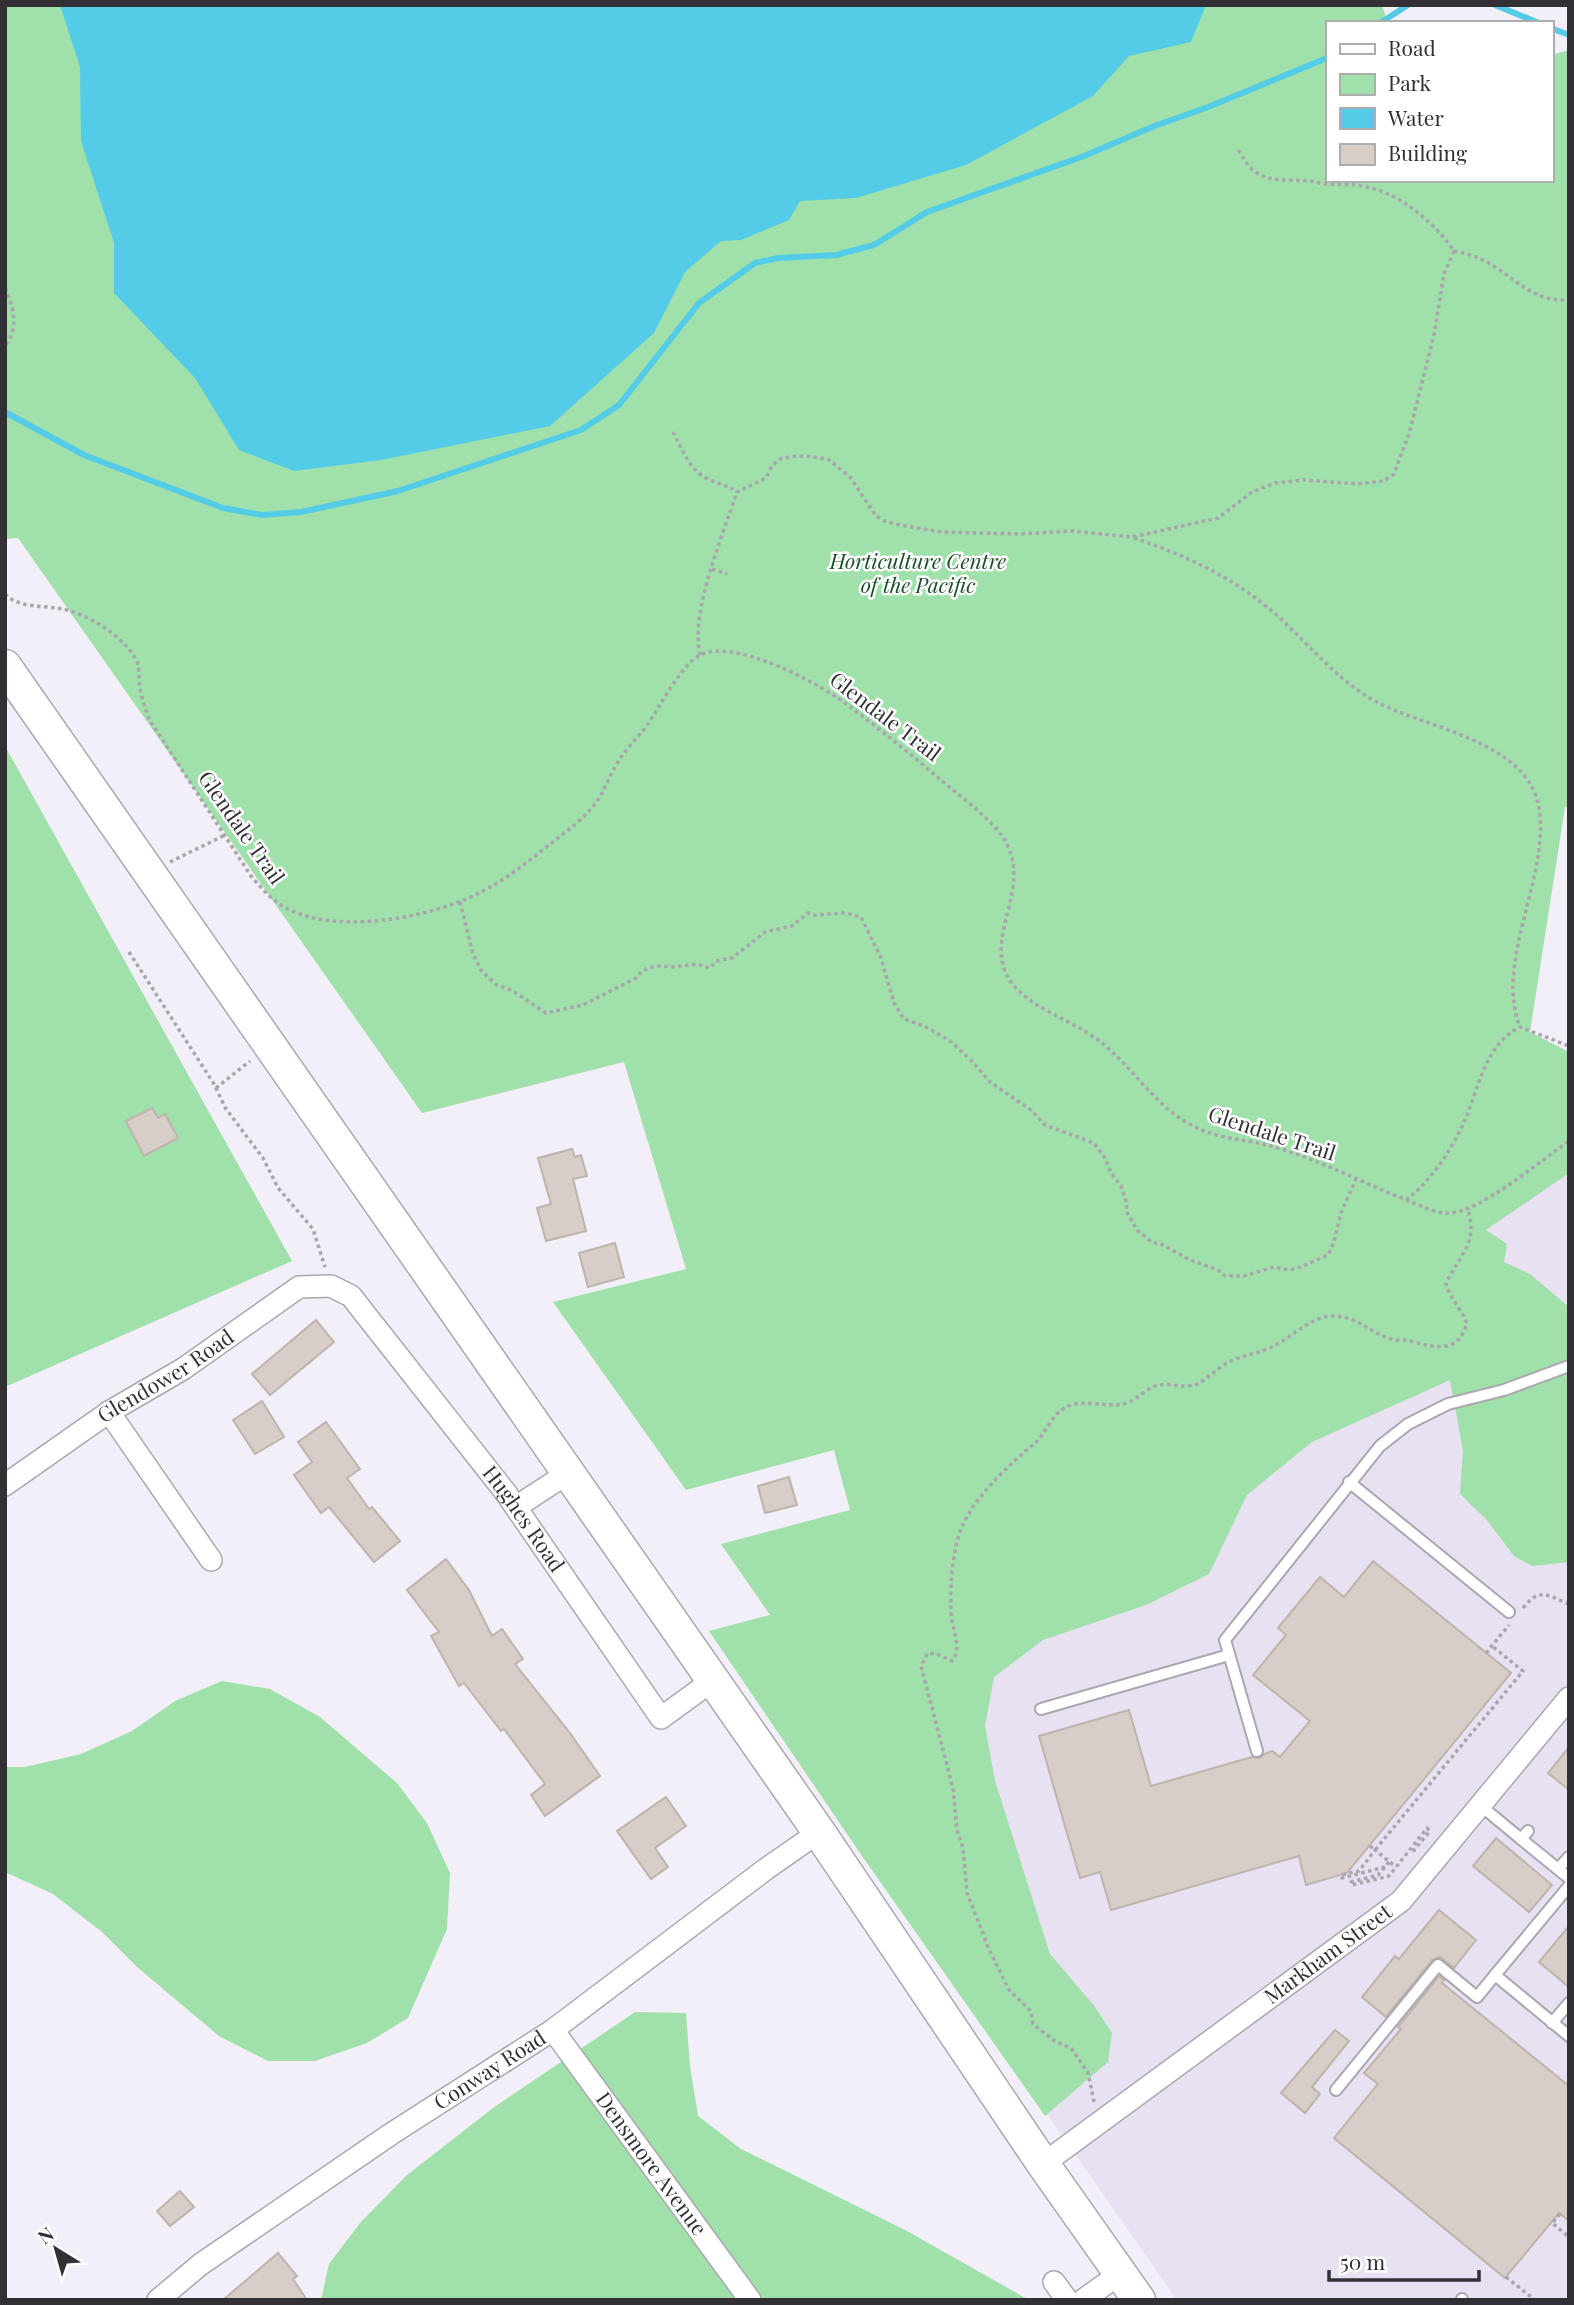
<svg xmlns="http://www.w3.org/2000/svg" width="1574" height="2305" font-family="'Playfair Display',serif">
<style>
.built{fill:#e8e1f1}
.green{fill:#a0e0aa}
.water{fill:#54cce7}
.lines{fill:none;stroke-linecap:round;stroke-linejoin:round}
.stream{stroke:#54cce7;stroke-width:6}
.building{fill:#d8cec8;stroke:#bdb4ae;stroke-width:2}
.lane-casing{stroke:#aba7b0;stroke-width:14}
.street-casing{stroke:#aba7b0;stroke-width:24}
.secondary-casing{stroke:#aba7b0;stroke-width:35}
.path{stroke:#a8a5ac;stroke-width:3.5;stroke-dasharray:3.5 3.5;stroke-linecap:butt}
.lane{stroke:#fff;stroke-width:10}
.street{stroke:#fff;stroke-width:21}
.secondary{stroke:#fff;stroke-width:32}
.labels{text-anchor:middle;stroke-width:5;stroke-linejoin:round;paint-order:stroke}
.park-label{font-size:21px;font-style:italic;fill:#1d5029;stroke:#fff}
.street-label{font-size:21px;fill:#323034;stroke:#fff}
</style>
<rect width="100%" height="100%" fill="#f3eff8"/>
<path class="built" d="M1569,1170V2300H1177L709,1631L770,1615L721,1544L850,1510L836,1460Z"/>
<g class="green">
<path d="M5,5H1382L1388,23H1327V180H1551V55L1569,50V806L1565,807L1530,1032L1569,1052V1173L1486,1230L1507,1244L1504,1262L1530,1274L1569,1307V1562L1532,1566L1514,1556L1486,1519L1460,1494L1463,1451L1450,1380L1312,1442L1247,1495L1209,1574L1146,1605L1043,1640L994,1677L985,1726L995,1781L1050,1954L1095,2007L1112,2033L1108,2062L1045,2116L862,1856L709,1631L770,1615L721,1544L850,1510L834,1450L686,1490L553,1302L686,1269L624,1062L422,1113L18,538L5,539Z"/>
<path d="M5,746L292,1261L5,1387Z"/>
<path d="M222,1681L270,1689L320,1717L397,1783L427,1823L450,1873L447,1929L408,2018L367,2043L315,2061H268L219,2036L137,1967L102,1932L53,1894L5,1872V1767H25L81,1754L132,1731L175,1701Z"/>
<path d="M635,2012L686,2013L690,2066L698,2116L741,2149L907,2231L1029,2300H321L329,2264L360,2223L407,2175L493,2108Z"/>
</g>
<path class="water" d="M60,5H1206L1191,42L1129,56L1093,96L966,165L856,198L800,201L789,220L741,240L721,241L685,272L654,333L550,426L381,460L294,471L239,450L195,378L114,293V243L81,141L80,67Z"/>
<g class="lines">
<g class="stream">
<path d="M1495,5L1539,23"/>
<path d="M1380,23L1408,5"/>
<path d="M1551,28L1569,35"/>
<path d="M5,412L84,455L223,508L262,515L301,512L398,491L581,430L619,405L699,303L755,263L778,258L836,255L874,245L927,212L1084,156L1152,127L1208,107L1327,58"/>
</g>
</g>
<g class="building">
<path d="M152,1108L158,1118L165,1114L178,1138L144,1156L126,1121Z"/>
<path d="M572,1149L575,1157L581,1155L587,1176L573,1179L586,1231L546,1241L537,1208L551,1204L538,1158Z"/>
<path d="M615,1243L624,1277L588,1287L579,1253Z"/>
<path d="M316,1320L334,1342L270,1395L252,1374Z"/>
<path d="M262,1401L284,1437L255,1454L233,1420Z"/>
<path d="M326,1422L360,1469L347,1478L369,1509L372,1507L400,1541L374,1562L329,1507L321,1513L294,1475L312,1462L298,1442Z"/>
<path d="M789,1477L797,1505L765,1513L758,1486Z"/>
<path d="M446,1559L469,1590L492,1636L502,1629L523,1659L515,1664L570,1733L600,1776L545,1816L531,1795L545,1784L504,1729L501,1731L464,1683L459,1686L431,1636L439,1632L407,1590Z"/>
<path d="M1373,1561L1511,1673L1347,1873L1306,1885L1299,1856L1111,1910L1100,1872L1080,1878L1039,1736L1129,1710L1151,1786L1252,1757L1260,1758L1264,1754L1272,1751L1280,1757L1310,1721L1253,1675L1286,1635L1278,1628L1320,1577L1344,1597Z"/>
<path d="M1569,1747V1790L1548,1773Z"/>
<path d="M666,1797L686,1826L655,1848L668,1867L651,1879L617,1831Z"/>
<path d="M1496,1838L1552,1885L1529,1912L1473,1866Z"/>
<path d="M1439,1910L1476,1940L1454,1968L1440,1957L1432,1960L1386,2017L1362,1997L1395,1956L1399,1959Z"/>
<path d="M1569,1926V1987L1539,1962Z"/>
<path d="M1439,1976L1444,1980L1442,1983L1569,2086V2221L1559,2213L1505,2278L1334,2138L1378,2084L1364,2073L1401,2029L1398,2027Z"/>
<path d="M1335,2030L1349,2041L1312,2087L1320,2094L1305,2113L1281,2093Z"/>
<path d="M180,2191L194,2207L170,2226L157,2211Z"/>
<path d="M278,2253L297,2276L293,2279L307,2300H223Z"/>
</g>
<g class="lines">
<g class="lane-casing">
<g id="lane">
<path d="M1349,1482L1509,1612"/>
<path d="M1041,1709L1229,1655"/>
<path d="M1257,1751L1225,1640L1380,1446L1408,1424L1448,1404L1504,1390L1569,1366"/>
<path d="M1480,1805L1521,1839L1528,1831"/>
<path d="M1521,1839L1569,1878"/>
<path d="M1558,1869L1569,1857"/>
<path d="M1569,1886L1495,1975L1569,2036"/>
<path d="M1552,2023L1569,2003"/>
<path d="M1336,2090L1438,1965L1477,1997L1495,1975"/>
<path d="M1462,2300V2299"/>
</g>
</g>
<g class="street-casing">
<g id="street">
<path d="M109,1412L211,1560"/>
<path id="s1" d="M5,1485L109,1412L183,1369L299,1287L331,1286L351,1296L506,1493L661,1718L713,1680"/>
<path d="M516,1507L568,1473"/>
<path id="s2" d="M553,2030L750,2300"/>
<path id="s3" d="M1043,2164L1401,1901L1569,1698"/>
<path d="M1054,2282L1067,2300"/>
<path id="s4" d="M158,2300L201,2264L391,2134L553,2030L766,1869L819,1832"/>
<path d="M1083,2300L1121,2273"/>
</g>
</g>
<g class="secondary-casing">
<path id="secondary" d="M5,666L819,1832L1043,2164L1139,2300"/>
</g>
<g class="path">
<path d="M1454,251C1469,254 1482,258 1495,267C1520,283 1536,302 1569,300"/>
<path d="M5,288C14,306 19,330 5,346"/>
<path d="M673,432C682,449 689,469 706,478C717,484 727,484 737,492"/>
<path d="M1134,538C1190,557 1237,579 1281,619C1311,647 1337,679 1373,700C1423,728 1528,740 1539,808C1550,877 1494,961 1520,1027"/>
<path d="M712,569L727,574"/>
<path d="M5,594C20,609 43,605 62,609C86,613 121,635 134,656C141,666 138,677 140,688C141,698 146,709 149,719L251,876C263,890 273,902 290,910C340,934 429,918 477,894C503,882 526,863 549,845C565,832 582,821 595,804C605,791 610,773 620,759C628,746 639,737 647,725C660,707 681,665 700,655C735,638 816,682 845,703C880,729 914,757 947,785C965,800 984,814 999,832C1006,840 1011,852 1013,863C1020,902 985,946 1011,982C1031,1009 1072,1020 1098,1040C1133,1066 1154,1107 1195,1127C1219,1139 1245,1139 1271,1146C1318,1159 1363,1183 1409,1201C1422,1206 1436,1214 1450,1213C1480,1212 1543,1159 1569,1141"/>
<path d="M700,655C690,610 723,536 737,492L766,478L772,466L780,459L796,456L814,457L828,459L850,477L876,516L884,521L900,525L941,532L1020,534L1073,531L1132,537L1218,518L1252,492L1275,483L1303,480L1357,484L1384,481L1394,474L1409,434L1434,335L1444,274L1454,251C1433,221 1400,193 1363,186C1351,184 1338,185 1326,184C1320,184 1315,181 1310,181C1292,179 1273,183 1257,173C1248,168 1243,157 1237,148"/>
<path d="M170,862L225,835"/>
<path d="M460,902L473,954L481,970L495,984L513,991L546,1013L583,1005L636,978L643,970L656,966L675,967L697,964L710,968L716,961L732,958L765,932L792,926L808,913L815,915L845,913L861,917L881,958L894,1003L904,1019L924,1026L949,1040L971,1060L990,1082L1031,1110L1045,1125L1094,1143L1105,1158L1111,1173L1121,1186L1127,1204L1126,1211L1138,1231L1153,1243H1159L1190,1260L1218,1270L1225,1276H1244L1274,1267L1289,1270L1298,1268L1328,1255L1334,1242L1341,1213L1356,1179"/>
<path d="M129,952L214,1084L226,1109L263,1158L278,1188L313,1229L325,1267"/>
<path d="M216,1088L250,1061"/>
<path d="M1406,1200C1431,1181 1451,1151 1464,1122C1479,1089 1484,1045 1520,1027L1569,1046"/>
<path d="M1523,1608C1540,1587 1546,1595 1569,1604"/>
<path d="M1486,1653L1509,1625"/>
<path d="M1370,1846L1375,1850L1523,1671L1492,1646"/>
<path d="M1389,1862L1378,1875L1351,1882L1352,1885L1389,1876L1427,1828L1430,1831L1414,1850L1415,1852"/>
<path d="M1385,1867L1342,1878L1341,1875L1359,1871L1375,1850L1396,1867"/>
<path d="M1094,2102L1088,2073L1080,2061L1071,2048L1056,2042L1033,2024L1031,2011L1009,1990L989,1949L967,1893L963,1848L957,1830L953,1788L921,1666L928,1653L937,1654L952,1661C963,1648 951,1627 951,1610C950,1585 952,1551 962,1527C974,1497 1011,1463 1035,1443C1048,1431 1052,1411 1071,1405C1086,1400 1106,1407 1123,1404C1138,1401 1145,1387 1160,1385C1172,1383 1185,1389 1197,1384C1206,1380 1218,1368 1227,1363C1241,1355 1258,1354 1272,1347C1293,1337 1309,1317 1333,1316C1358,1316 1368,1332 1391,1339C1397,1341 1405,1339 1411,1341C1436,1348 1458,1354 1467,1323C1461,1309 1450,1298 1446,1284C1459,1254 1480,1243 1467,1208"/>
<path d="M1560,2214L1552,2223L1569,2237"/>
<path d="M1506,2277L1535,2300"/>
</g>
<use href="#lane" class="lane"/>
<use href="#street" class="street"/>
<use href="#secondary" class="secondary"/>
</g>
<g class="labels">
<g class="park-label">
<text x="918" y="569">Horticulture Centre<tspan x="918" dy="24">of the Pacific</tspan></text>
</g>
<g class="street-label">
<text transform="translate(885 717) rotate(37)" y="7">Glendale Trail</text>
<text transform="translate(241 828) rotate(55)" y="7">Glendale Trail</text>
<text transform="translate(1272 1134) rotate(18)" y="7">Glendale Trail</text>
<text dy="7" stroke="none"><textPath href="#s1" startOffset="194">Glendower Road</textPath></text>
<text dy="7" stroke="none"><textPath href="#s1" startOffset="691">Hughes Road</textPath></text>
<text dy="7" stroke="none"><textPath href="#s3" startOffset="354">Markham Street</textPath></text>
<text dy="7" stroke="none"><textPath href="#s4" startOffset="404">Conway Road</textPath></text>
<text dy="7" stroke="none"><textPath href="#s2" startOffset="166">Densmore Avenue</textPath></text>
</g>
</g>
<rect width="1574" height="2305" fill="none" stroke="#323034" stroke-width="14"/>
<rect x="1326" y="21" width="228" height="161" fill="#ffffff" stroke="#adacae" stroke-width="2"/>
<rect x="1340" y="44" width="35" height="10" fill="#ffffff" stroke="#adacae" stroke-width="2"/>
<text x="1388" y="56" font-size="21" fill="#323034">Road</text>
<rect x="1340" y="74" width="35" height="21" fill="#a0e0aa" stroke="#adacae" stroke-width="2"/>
<text x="1388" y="91" font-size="21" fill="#323034">Park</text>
<rect x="1340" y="108" width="35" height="21" fill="#54cce7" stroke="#adacae" stroke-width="2"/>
<text x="1388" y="126" font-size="21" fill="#323034">Water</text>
<rect x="1340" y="144" width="35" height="21" fill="#d8cec8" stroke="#adacae" stroke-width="2"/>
<text x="1388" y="161" font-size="21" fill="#323034">Building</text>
<g transform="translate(56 2249) rotate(323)" stroke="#ffffff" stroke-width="5" paint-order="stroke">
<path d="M0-5L12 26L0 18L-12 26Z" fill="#323034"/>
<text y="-10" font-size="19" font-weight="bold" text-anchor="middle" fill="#323034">N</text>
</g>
<path d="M1329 2270v10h150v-10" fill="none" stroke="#323034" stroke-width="3.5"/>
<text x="1340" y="2270" font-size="21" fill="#323034" stroke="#ffffff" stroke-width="5" paint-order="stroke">50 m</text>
</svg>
